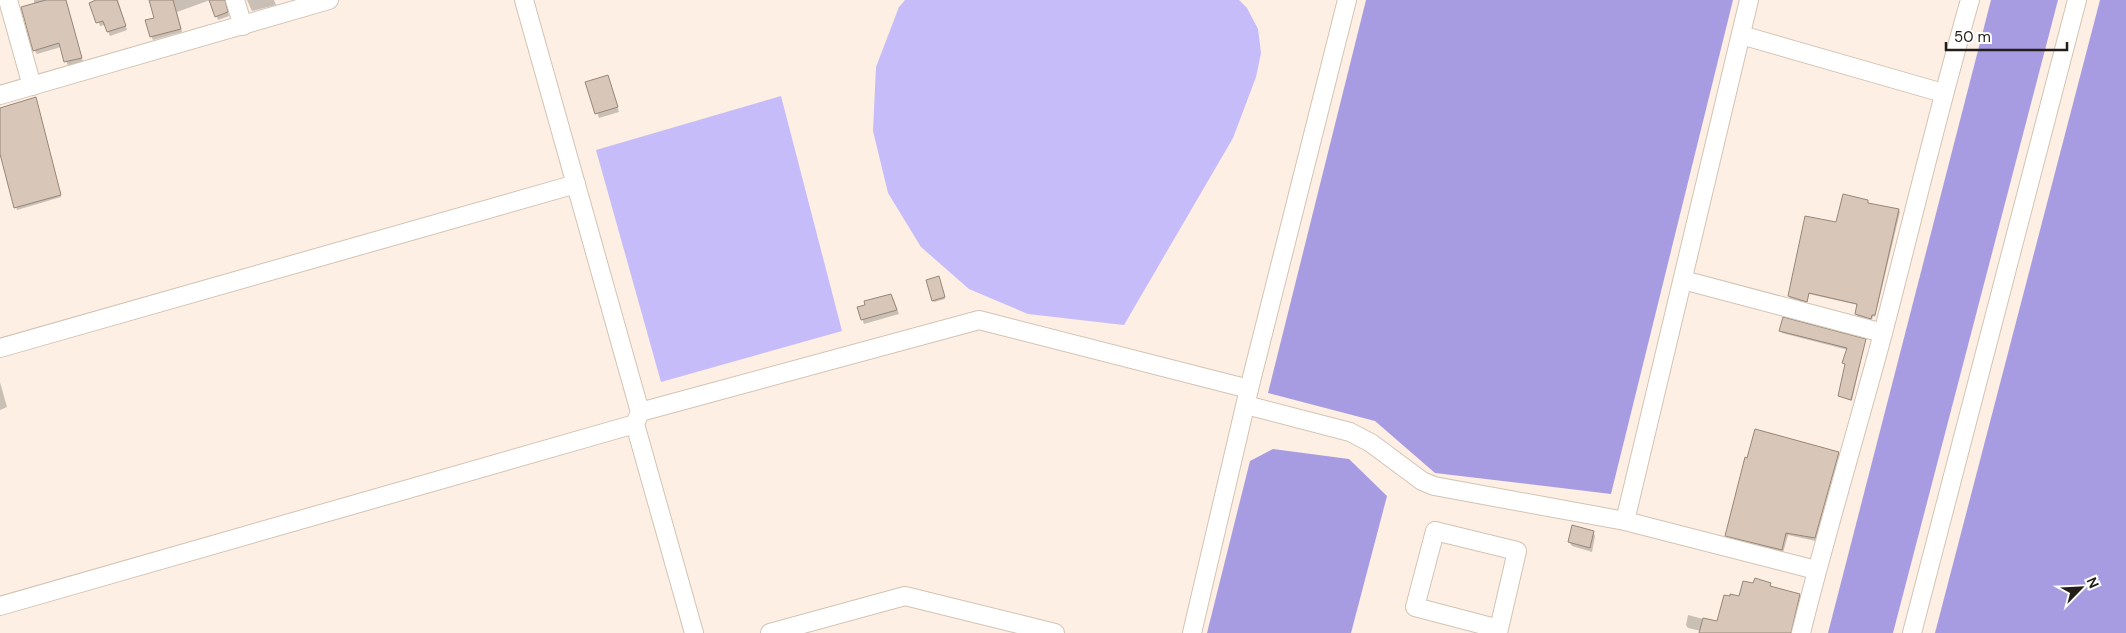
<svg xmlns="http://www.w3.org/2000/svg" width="2126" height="633" font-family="'DM Sans',sans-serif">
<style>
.green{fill:#c5bcf9}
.water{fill:#a79ce2}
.shadow{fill:#0003}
.building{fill:#d8c7b9;stroke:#968679}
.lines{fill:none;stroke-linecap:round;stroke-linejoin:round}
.street-casing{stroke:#d3c3b4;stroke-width:20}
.street{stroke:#fff;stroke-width:18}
</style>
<rect width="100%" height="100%" fill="#fdefe3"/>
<g class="green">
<path d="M905,0H1239L1247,8L1258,29L1261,53L1256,77L1233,138L1124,325L1028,314L969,289L921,247L888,193L873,131L876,67L899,7Z"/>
<path d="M781,96L842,331L661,382L596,150Z"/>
</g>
<g class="water">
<path d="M1366,0H1733L1611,494L1435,473L1375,421L1268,393Z"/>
<path d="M1991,0H2058L1893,633H1828Z"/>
<path d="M2100,0H2126V633H1935Z"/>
<path d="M1273,449L1349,459L1387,496L1351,633H1207L1250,461Z"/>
</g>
<g class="shadow">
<path d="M34,0H66L83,62L68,66L61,47L37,54L34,50Z"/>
<path d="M95,0H118L127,30L110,36L105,25L100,26L91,3L95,2Z"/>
<path d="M150,0H210L177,12L182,32L153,40L151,36L155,19Z"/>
<path d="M211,0H227L226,3L229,16L218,20Z"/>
<path d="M247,0H274L276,5L252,11Z"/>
<path d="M610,81L619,112L599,118L587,83Z"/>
<path d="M36,101L61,197L17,210L0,149V109Z"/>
<path d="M1867,201L1868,204L1899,210L1900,212L1875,317L1873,316L1872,320L1857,316L1858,305L1809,294L1807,303L1790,298L1789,296L1837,224Z"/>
<path d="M939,279L945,299L934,302L933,300Z"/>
<path d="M893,298L899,314L864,324L858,308Z"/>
<path d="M1781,331L1865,340L1852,401L1839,396L1848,350L1782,333Z"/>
<path d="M0,382L7,407L0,410Z"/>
<path d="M1838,453L1840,456L1816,541L1788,535L1783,553L1728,538L1726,535Z"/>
<path d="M1593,532L1595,536L1592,552L1572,546L1569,542Z"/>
<path d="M1770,584L1771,588L1799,595L1801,598L1792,633H1700L1701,631L1688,628L1686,625L1688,615L1718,623L1754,585Z"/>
</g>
<g class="building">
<path d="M46,0H66L82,58L64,62L59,43L33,51L21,7Z"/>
<path d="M96,0H117L126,26L107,32L103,21L96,23L89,3Z"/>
<path d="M149,0H173L181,29L150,37L145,20L154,18Z"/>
<path d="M209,0H225L228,12L215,17Z"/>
<path d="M608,75L618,107L595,114L585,82Z"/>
<path d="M36,97L61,195L14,208L0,154V108Z"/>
<path d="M1843,194L1868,200V203L1899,209L1875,315H1872L1871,319L1855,314L1857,304L1809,293L1807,302L1788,296L1805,216L1836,222Z"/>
<path d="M939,276L945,297L932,301L926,280Z"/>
<path d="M891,294L897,310L861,320L857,307L865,305L864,301Z"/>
<path d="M1783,317L1866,339L1851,400L1838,396L1845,364L1842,363L1847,348L1779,331Z"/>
<path d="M1755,429L1839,452L1815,538L1786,533L1782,550L1725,536L1745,457L1747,458Z"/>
<path d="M1572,525L1594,531L1590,548L1568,542Z"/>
<path d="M1755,578L1771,583L1770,586L1800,594L1791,633H1699L1703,618L1717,621L1724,595L1730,596V594L1739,596L1743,581L1753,583Z"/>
</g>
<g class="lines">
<g class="street-casing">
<g id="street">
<path d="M8,0L32,86"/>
<path d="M235,0L243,26"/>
<path d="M524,0L640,412L635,424L694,633"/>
<path d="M1741,35L1943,93"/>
<path d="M0,95L329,0"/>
<path d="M1683,280L1883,333"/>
<path d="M0,348L576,184"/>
<path d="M1246,405L1350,432L1371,443L1422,481L1434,486L1625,521L1816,570"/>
<path d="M640,412L979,320L1249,389"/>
<path d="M1625,521L1749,0"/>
<path d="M0,606L635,424"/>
<path d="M770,633L905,596L1055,633"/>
<path d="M1192,633L1249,389L1347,0"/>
<path d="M1498,633L1517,551L1435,531L1415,607L1499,629"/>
<path d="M1801,633C1826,532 1856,434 1883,333C1912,222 1938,111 1970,0"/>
<path d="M1912,633L2077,0"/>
</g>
</g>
<use href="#street" class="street"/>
</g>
<g transform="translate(2081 588) rotate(66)" stroke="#ffffff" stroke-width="4" paint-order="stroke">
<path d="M0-4L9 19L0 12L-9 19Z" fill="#241e18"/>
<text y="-8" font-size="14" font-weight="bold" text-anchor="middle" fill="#241e18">N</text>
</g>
<path d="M1946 42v8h121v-8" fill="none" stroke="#241e18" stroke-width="2.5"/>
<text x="1954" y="42" font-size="15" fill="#241e18" stroke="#ffffff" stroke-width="4" paint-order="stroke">50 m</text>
</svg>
